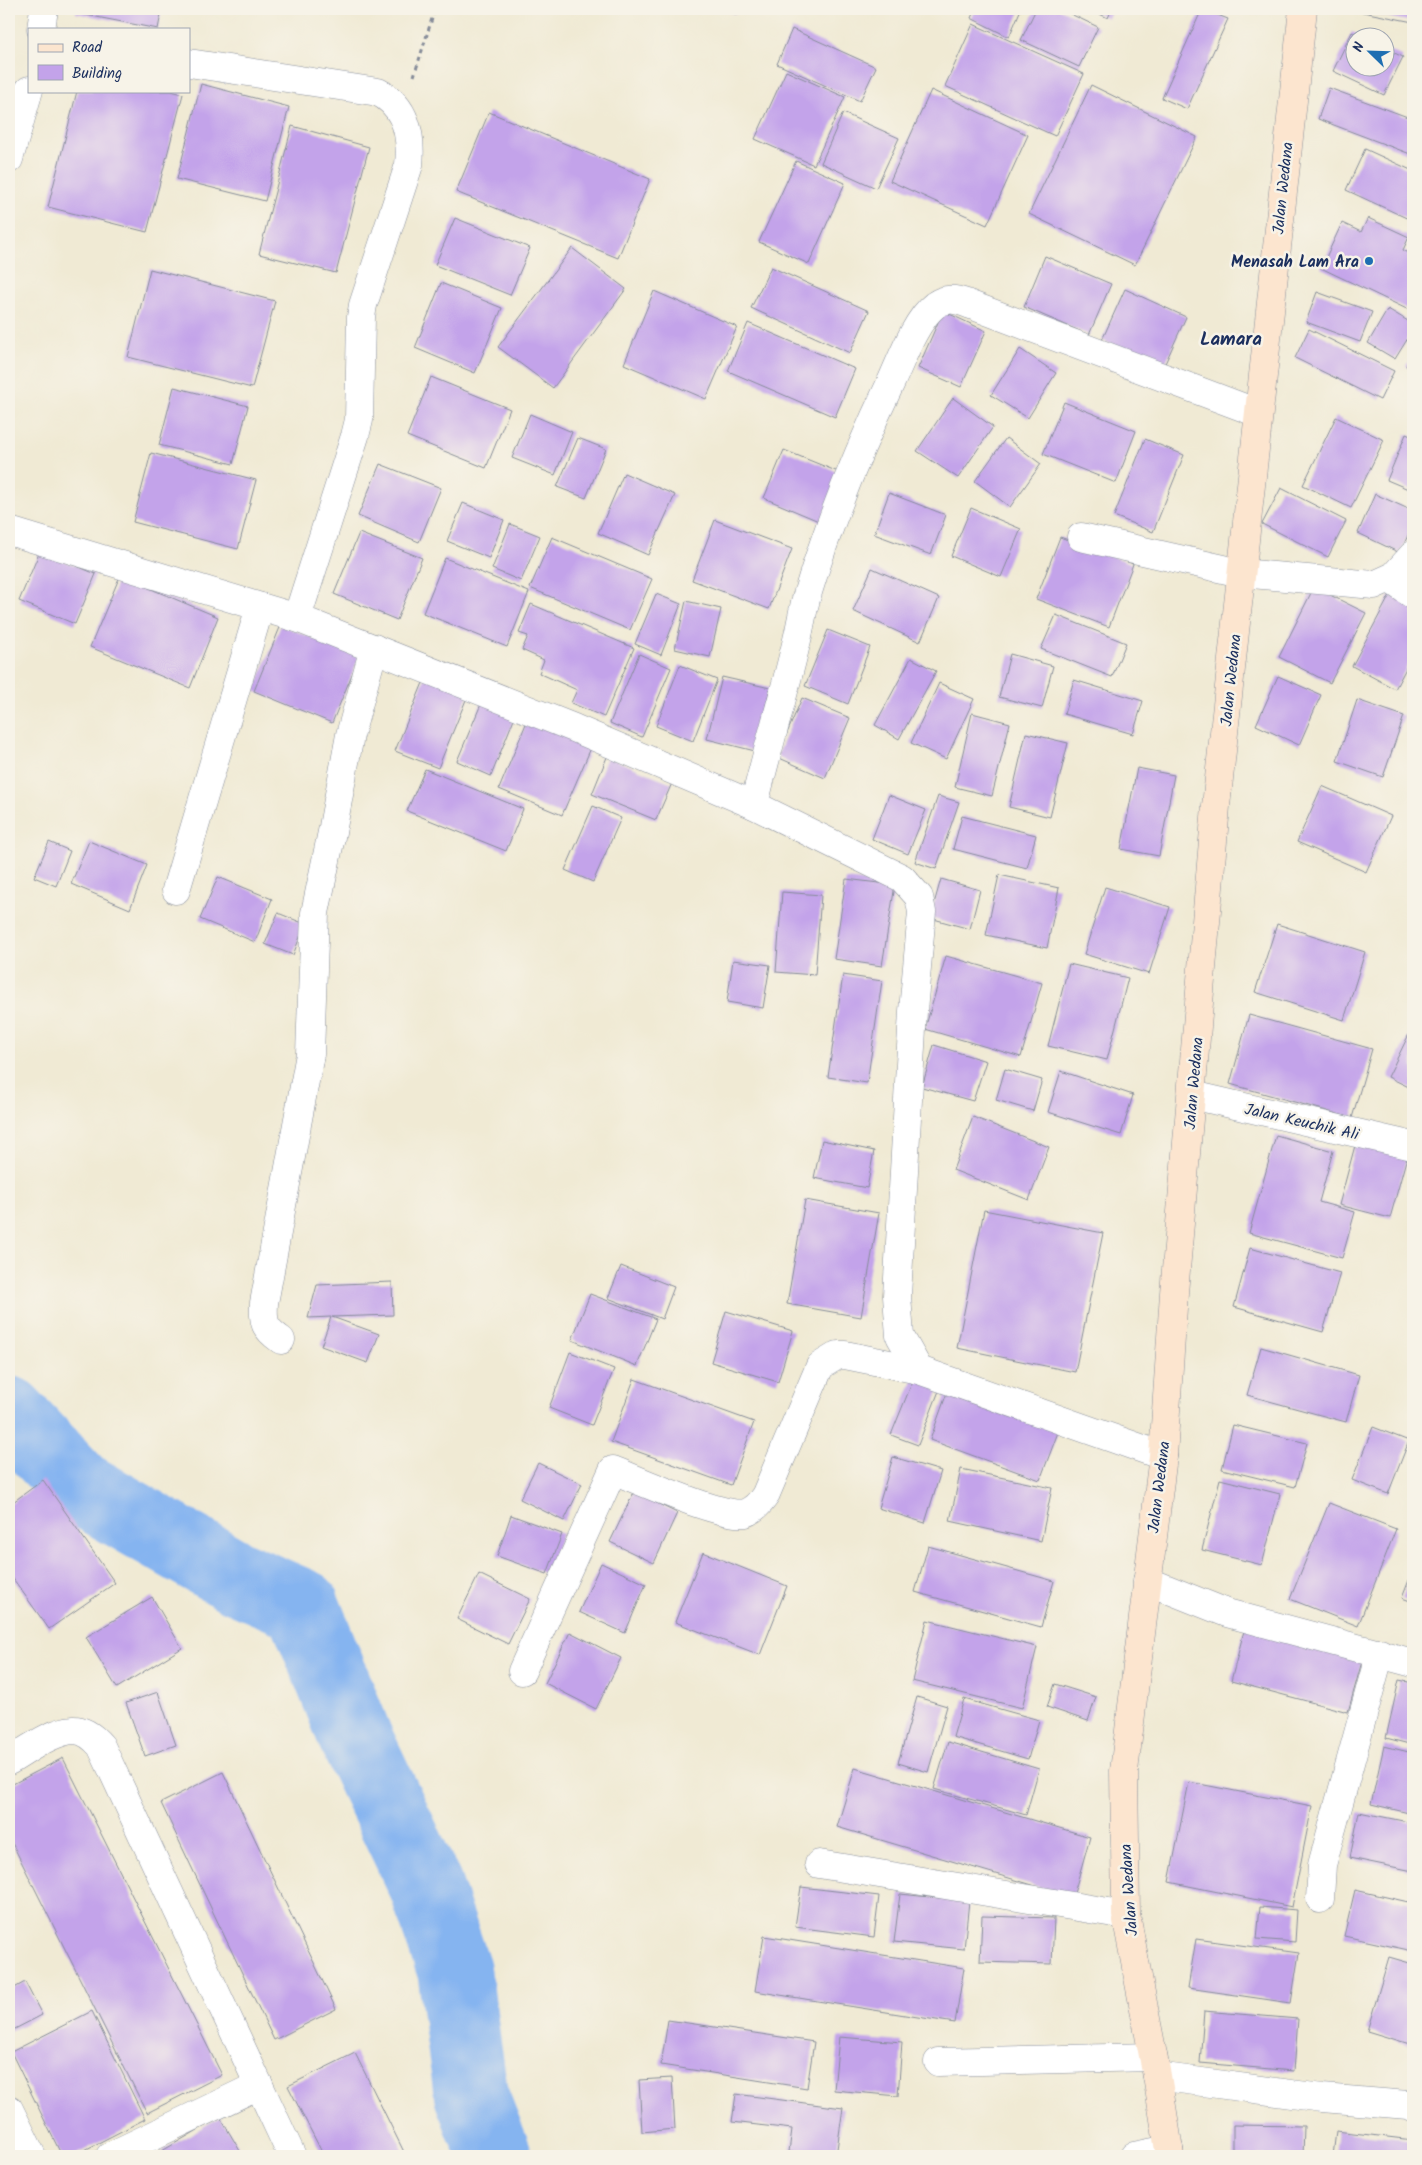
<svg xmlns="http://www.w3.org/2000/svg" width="1422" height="2165" font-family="Kalam,sans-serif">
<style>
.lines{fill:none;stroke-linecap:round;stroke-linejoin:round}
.river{stroke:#85b4f0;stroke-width:74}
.building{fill:#c3a3ea}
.street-casing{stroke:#868c99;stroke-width:29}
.secondary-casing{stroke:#868c99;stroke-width:29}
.path{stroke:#868c99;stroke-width:3;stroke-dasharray:4 4;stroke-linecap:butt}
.street{stroke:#fff;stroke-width:28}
.secondary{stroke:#fce5cf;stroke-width:28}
.poi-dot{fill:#1f6fb2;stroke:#f7f3e8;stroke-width:2}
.labels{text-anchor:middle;stroke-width:5;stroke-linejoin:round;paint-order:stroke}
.street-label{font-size:16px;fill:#1b2f5e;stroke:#f7f3e8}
.poi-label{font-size:16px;font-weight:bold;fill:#1b2f5e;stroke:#f7f3e8;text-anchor:end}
.quarter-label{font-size:19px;font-weight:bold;fill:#1b2f5e;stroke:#f7f3e8}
</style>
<rect width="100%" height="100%" fill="#f7f3e8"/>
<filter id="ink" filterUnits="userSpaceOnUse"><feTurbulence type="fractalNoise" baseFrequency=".02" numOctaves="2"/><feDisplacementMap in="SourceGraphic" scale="10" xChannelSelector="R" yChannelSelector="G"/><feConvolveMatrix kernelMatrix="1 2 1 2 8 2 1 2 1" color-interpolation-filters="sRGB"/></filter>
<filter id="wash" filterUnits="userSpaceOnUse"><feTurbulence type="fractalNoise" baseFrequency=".0096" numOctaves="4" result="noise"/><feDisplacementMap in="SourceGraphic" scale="20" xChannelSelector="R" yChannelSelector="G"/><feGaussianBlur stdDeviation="1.12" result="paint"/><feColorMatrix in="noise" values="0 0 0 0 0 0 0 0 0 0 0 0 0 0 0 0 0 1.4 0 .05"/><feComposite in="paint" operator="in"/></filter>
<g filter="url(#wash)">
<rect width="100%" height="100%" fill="#f0ead4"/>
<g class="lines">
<path class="river" d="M9,1413L79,1487L236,1577L303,1606L356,1739L426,1887L454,1970L471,2095L495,2156"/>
</g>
<g id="blocks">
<g class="building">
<path d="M76,9H162L158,29L76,13Z"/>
<path d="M721,9H738L736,14Z"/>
<path d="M975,9H1021L1009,37L971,18Z"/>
<path d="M1036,9H1060L1098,27L1079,67L1021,40Z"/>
<path d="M1089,9H1112L1108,18Z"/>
<path d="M1202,9L1228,19L1187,109L1162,98Z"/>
<path d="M1353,9H1413V22L1353,10Z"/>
<path d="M973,24L1084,74L1055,136L945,86Z"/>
<path d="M792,29L876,67L860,101L777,64Z"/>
<path d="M1352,32L1363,38H1354V68H1384V48L1403,57L1384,95L1333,71Z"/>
<path d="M786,71L845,97L814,165L755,139Z"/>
<path d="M201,84L289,107L265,201L177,179Z"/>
<path d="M1091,85L1197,137L1135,265L1029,214Z"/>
<path d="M1329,88L1413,119V155L1318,119Z"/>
<path d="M931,90L1028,135L987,225L890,181Z"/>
<path d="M77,91H171L183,94L147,232L48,207Z"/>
<path d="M489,112L650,179L618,258L456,192Z"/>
<path d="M843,113L899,138L876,188L821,163Z"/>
<path d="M292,126L369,147L336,273L259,254Z"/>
<path d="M1365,149L1413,171V221L1346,190Z"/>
<path d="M796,161L845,183L809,264L759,242Z"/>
<path d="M455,218L530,248L510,295L435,265Z"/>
<path d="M1368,218L1409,237L1403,250L1413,255V312L1321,268L1342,223L1361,232Z"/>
<path d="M572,248L626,289L553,388L498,347Z"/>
<path d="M1045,256L1111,284L1089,335L1024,307Z"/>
<path d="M771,267L869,311L850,353L751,308Z"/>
<path d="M150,269L275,301L252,388L128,357Z"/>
<path d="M441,283L502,308L475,373L415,348Z"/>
<path d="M1125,289L1186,317L1163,368L1102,340Z"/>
<path d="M654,291L737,327L706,399L624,364Z"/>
<path d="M1317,292L1372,312L1360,342L1306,322Z"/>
<path d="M1388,309L1413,324V330L1395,359L1368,343Z"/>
<path d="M943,311L986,331L961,387L918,368Z"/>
<path d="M748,323L855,369L835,417L728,371Z"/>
<path d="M1309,329L1394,371L1380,400L1295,358Z"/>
<path d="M1020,349L1056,373L1028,418L991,395Z"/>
<path d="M1413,354V370L1406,366Z"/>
<path d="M431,377L510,409L486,468L407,436Z"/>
<path d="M174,387L248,406L233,464L159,445Z"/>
<path d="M953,398L993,427L958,478L917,451Z"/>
<path d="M1064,402L1136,431L1116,483L1043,454Z"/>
<path d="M530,414L572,432L555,475L512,458Z"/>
<path d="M1336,417L1384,440L1351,508L1303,485Z"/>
<path d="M1406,434L1413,437V491L1387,480Z"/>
<path d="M578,438L606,449L586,498L557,487Z"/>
<path d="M1006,438L1041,464L1010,507L975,481Z"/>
<path d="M1145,439L1184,455L1153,532L1114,516Z"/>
<path d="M784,450L841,473L821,522L764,498Z"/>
<path d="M151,453L256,480L238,549L133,522Z"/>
<path d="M380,464L441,488L419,542L358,516Z"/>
<path d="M624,473L675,495L648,555L598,533Z"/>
<path d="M1281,488L1346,521L1328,557L1262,524Z"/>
<path d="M889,493L946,515L931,555L874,534Z"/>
<path d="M1375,494L1413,511V524L1400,553L1358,533Z"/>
<path d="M463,503L504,520L489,558L447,541Z"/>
<path d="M971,508L1021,529L1001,577L951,556Z"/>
<path d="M715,520L792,549L769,609L692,580Z"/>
<path d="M510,524L540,536L521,581L492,569Z"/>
<path d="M359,533L422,558L397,620L334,594Z"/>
<path d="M552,537L652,579L630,630L530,588Z"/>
<path d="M1060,537L1133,564L1109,627L1036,599Z"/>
<path d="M40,551L96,574L75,624L19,601Z"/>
<path d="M445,558L529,592L507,647L423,613Z"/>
<path d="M872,568L939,598L920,642L853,611Z"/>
<path d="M120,576L218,617L190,688L90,647Z"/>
<path d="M1314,587L1366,613L1330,683L1279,657Z"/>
<path d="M656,594L681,604L661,655L635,644Z"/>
<path d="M1390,595L1413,607V655L1395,689L1352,666Z"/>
<path d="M686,601L721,609L710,657L675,649Z"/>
<path d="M531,604L634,648L604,717L571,703L577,690L539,673L544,660L522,650L528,636L519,633Z"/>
<path d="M1056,615L1126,643L1112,677L1041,649Z"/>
<path d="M281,625L359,657L332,723L254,691Z"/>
<path d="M828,630L870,647L848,704L805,686Z"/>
<path d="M639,654L671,668L642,737L610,723Z"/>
<path d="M1010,654L1053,666L1042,708L999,697Z"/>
<path d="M911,658L936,671L899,739L875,725Z"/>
<path d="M680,665L717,680L693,741L656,726Z"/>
<path d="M427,673L470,690L438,768L395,751Z"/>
<path d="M1278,676L1321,695L1299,745L1256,725Z"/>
<path d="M722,677L770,688L755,751L707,739Z"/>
<path d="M1074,680L1143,701L1133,734L1064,714Z"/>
<path d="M939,683L974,699L946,759L911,743Z"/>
<path d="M484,697L517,711L491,776L457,761Z"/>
<path d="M802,698L850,718L825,778L777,757Z"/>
<path d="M1357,700L1404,716L1383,777L1337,761Z"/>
<path d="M972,713L1010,723L992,796L955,787Z"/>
<path d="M530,714L594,741L562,815L499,789Z"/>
<path d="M1026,733L1068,743L1050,817L1009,807Z"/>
<path d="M607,757L672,783L656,820L592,794Z"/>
<path d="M1137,768L1174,775L1159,856L1121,849Z"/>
<path d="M425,769L523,809L506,851L407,811Z"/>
<path d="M1322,786L1391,816L1366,872L1297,842Z"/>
<path d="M889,795L926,810L908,854L872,839Z"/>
<path d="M938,796L959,802L936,869L915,862Z"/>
<path d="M593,806L621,818L593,882L565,870Z"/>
<path d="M962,816L1036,835L1027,868L953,849Z"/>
<path d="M89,841L147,865L130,909L71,884Z"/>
<path d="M49,842L70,851L56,886L34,877Z"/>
<path d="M999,875L1059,888L1047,948L986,935Z"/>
<path d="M218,877L272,899L255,942L200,919Z"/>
<path d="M846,879L895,885L882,966L834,959Z"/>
<path d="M941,879L980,890L970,929L930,918Z"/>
<path d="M1105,887L1170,907L1149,974L1084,954Z"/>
<path d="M782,892L821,895L815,975L776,972Z"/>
<path d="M278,913L305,924L293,955L265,944Z"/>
<path d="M1277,924L1365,952L1344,1020L1255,992Z"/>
<path d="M946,956L1042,983L1021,1057L925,1029Z"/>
<path d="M733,960L770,965L763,1008L727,1002Z"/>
<path d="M1069,964L1128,978L1107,1060L1048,1046Z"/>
<path d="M843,975L882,981L867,1083L828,1077Z"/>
<path d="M1249,1015L1372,1049L1352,1118L1230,1084Z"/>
<path d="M1413,1026V1089L1388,1077Z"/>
<path d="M934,1045L986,1061L973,1101L922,1087Z"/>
<path d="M1005,1069L1042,1080L1033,1111L996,1100Z"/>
<path d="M1061,1071L1133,1095L1121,1135L1048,1112Z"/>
<path d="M973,1117L1049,1147L1029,1200L953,1170Z"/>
<path d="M1276,1135L1333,1151L1319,1202L1355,1212L1342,1258L1249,1233Z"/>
<path d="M1357,1138L1408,1153L1390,1218L1339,1205Z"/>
<path d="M822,1140L874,1151L867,1188L814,1178Z"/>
<path d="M805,1200L879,1213L861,1317L787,1304Z"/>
<path d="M984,1210L1103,1233L1075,1372L957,1348Z"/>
<path d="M1250,1248L1340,1273L1323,1332L1234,1307Z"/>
<path d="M621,1266L674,1287L662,1319L608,1298Z"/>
<path d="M392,1282L393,1315L332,1317L379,1334L368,1363L321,1346L331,1317L308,1318L317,1285Z"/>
<path d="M590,1294L656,1319L637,1366L572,1340Z"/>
<path d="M726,1311L793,1331L778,1382L711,1362Z"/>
<path d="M1261,1347L1359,1375L1346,1422L1247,1395Z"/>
<path d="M570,1352L614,1369L592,1425L549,1408Z"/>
<path d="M916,1373L942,1383L918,1445L891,1435Z"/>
<path d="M634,1379L754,1422L731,1485L611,1442Z"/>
<path d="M949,1387L1060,1427L1040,1480L930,1440Z"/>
<path d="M1233,1425L1307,1443L1295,1487L1222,1469Z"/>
<path d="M1373,1427L1409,1441L1388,1494L1352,1480Z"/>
<path d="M893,1457L941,1471L925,1523L878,1508Z"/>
<path d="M538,1463L582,1484L564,1521L520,1499Z"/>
<path d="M961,1469L1052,1488L1041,1541L950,1521Z"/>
<path d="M1220,1479L1280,1494L1262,1565L1202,1550Z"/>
<path d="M43,1480L115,1583L49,1629L9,1573V1505Z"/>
<path d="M634,1492L677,1513L654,1563L610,1542Z"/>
<path d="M1329,1503L1396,1529L1358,1626L1290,1599Z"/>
<path d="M511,1515L562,1534L547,1574L497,1556Z"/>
<path d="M928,1546L1054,1581L1041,1627L915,1592Z"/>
<path d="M703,1552L787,1586L760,1655L675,1622Z"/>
<path d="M601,1563L646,1584L625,1633L579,1612Z"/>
<path d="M1413,1570V1602L1402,1598Z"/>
<path d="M479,1574L530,1599L508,1644L457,1619Z"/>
<path d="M152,1597L182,1648L117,1688L86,1637Z"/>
<path d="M927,1620L1037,1647L1022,1708L912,1681Z"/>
<path d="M1246,1623L1364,1654L1348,1712L1231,1681Z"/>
<path d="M570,1632L621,1658L596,1709L545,1683Z"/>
<path d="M1399,1680L1413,1683V1745L1386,1738Z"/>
<path d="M1055,1684L1096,1697L1088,1721L1047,1707Z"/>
<path d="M158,1692L176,1745L145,1756L126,1703Z"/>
<path d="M917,1697L947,1706L928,1772L898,1763Z"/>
<path d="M964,1699L1039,1720L1028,1759L953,1737Z"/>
<path d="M948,1742L1039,1769L1026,1815L934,1789Z"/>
<path d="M1384,1746L1413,1753V1814L1371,1804Z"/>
<path d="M63,1758L222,2075L147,2113L9,1837V1786Z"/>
<path d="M855,1768L1090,1837L1073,1897L837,1827Z"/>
<path d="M223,1772L336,2009L274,2040L161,1803Z"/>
<path d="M1189,1782L1312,1806L1292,1907L1169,1882Z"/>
<path d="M1359,1812L1413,1823V1871L1350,1858Z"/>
<path d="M801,1887L879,1896L874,1937L795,1927Z"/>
<path d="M1355,1890L1413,1903V1951L1344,1936Z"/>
<path d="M900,1894L969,1901L964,1949L894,1942Z"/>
<path d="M1260,1907L1297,1910L1295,1942L1257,1939Z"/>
<path d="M982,1916L1054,1918L1052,1964L980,1962Z"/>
<path d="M764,1936L964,1968L955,2023L755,1991Z"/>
<path d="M1196,1939L1299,1953L1291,2003L1188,1988Z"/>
<path d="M1389,1957L1413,1964V2045L1367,2031Z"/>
<path d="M25,1982L42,2015L9,2032V1991Z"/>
<path d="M92,2011L145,2119L73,2156H62L11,2052Z"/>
<path d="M1204,2011L1298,2019L1294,2071L1200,2063Z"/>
<path d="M668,2020L814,2042L807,2088L661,2065Z"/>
<path d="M839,2037L902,2042L898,2096L834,2090Z"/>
<path d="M355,2053L406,2156H324L288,2086Z"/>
<path d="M672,2078L675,2129L642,2132L639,2080Z"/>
<path d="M736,2094L843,2108L836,2156L789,2152L792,2129L732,2122Z"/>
<path d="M220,2117L243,2156H165L162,2151Z"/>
<path d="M1233,2125L1304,2126L1303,2156H1233Z"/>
<path d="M9,2131L20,2156H9Z"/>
<path d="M1336,2131L1413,2140L1411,2156H1333Z"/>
</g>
</g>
</g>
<g filter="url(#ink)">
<use href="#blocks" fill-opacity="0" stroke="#868c99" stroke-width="1"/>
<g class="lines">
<g class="street-casing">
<g id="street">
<path d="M41,29L44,9"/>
<path d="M189,63L378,92C406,106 412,135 409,165L363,305L361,317L359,420L355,436L297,618"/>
<path d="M9,159L29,90"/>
<path d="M9,531L297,618L574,728L754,805L902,878L919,897L922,912L913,1011L897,1296L900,1336L919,1370L1163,1456"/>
<path d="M1081,537L1241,573L1374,585L1394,576L1413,555"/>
<path d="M1390,579L1413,595"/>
<path d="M754,805C767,750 784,695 797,640C801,624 803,607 808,592C830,519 859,449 892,380C902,358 916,320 935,305C947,296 959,300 971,305L1258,413"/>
<path d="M176,890L260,607"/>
<path d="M1192,1095L1413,1146"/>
<path d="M281,1340C264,1328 263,1323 264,1303L310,1054L315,913L333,827L350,735L374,648"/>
<path d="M1147,1581L1227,1613L1413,1663"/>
<path d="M522,1671L613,1470C638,1480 723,1518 745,1513C754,1510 760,1503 765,1496L820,1366L838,1355H845L919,1370"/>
<path d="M9,1761C28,1750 52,1731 74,1730C85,1730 94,1738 101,1746L292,2156"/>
<path d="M819,1864L1126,1915"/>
<path d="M1320,1899L1322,1865L1380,1653"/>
<path d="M938,2062L1153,2057"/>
<path d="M1157,2076L1322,2098L1408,2105L1413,2107"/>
<path d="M9,2109L32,2156"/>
<path d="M110,2156L259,2085"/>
<path d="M1134,2156L1169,2149"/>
</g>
</g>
<g class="secondary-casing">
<path id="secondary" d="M1170,2156L1157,2076L1126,1915L1124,1771L1163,1456L1174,1293L1216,806L1303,9"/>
</g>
<path class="path" d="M414,76L435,9"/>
<use href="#street" class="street"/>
<use href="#secondary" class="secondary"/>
</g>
</g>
<circle class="poi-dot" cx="1369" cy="261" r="5"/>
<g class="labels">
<g class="street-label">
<text transform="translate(1282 188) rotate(-84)" y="6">Jalan Wedana</text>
<text transform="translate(1230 680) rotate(-84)" y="6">Jalan Wedana</text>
<text transform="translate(1193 1083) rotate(-85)" y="6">Jalan Wedana</text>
<text transform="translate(1302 1121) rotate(13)" y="6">Jalan Keuchik Ali</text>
<text transform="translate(1158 1487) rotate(-83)" y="6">Jalan Wedana</text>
<text transform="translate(1128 1890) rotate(-94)" y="6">Jalan Wedana</text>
</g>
<g class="poi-label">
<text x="1359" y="267">Menasah Lam Ara</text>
</g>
<g class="quarter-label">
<text x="1231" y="345">Lamara</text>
</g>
</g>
<rect width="1422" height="2165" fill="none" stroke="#f7f3e8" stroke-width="30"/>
<rect x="28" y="28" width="162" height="65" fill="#f7f3e8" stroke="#9fa5b1"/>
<rect x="38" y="44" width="25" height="8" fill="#fce5cf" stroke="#9fa5b1"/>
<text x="72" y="52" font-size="15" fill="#1b2f5e">Road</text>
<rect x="38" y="65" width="25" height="15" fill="#c3a3ea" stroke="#9fa5b1"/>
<text x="72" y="78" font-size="15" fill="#1b2f5e">Building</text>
<g transform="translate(1370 52) rotate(293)"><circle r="24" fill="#f7f3e8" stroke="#9fa5b1"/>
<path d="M0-4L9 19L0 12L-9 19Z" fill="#1f6fb2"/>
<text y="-8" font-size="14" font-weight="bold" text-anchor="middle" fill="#1b2f5e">N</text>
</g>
</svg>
